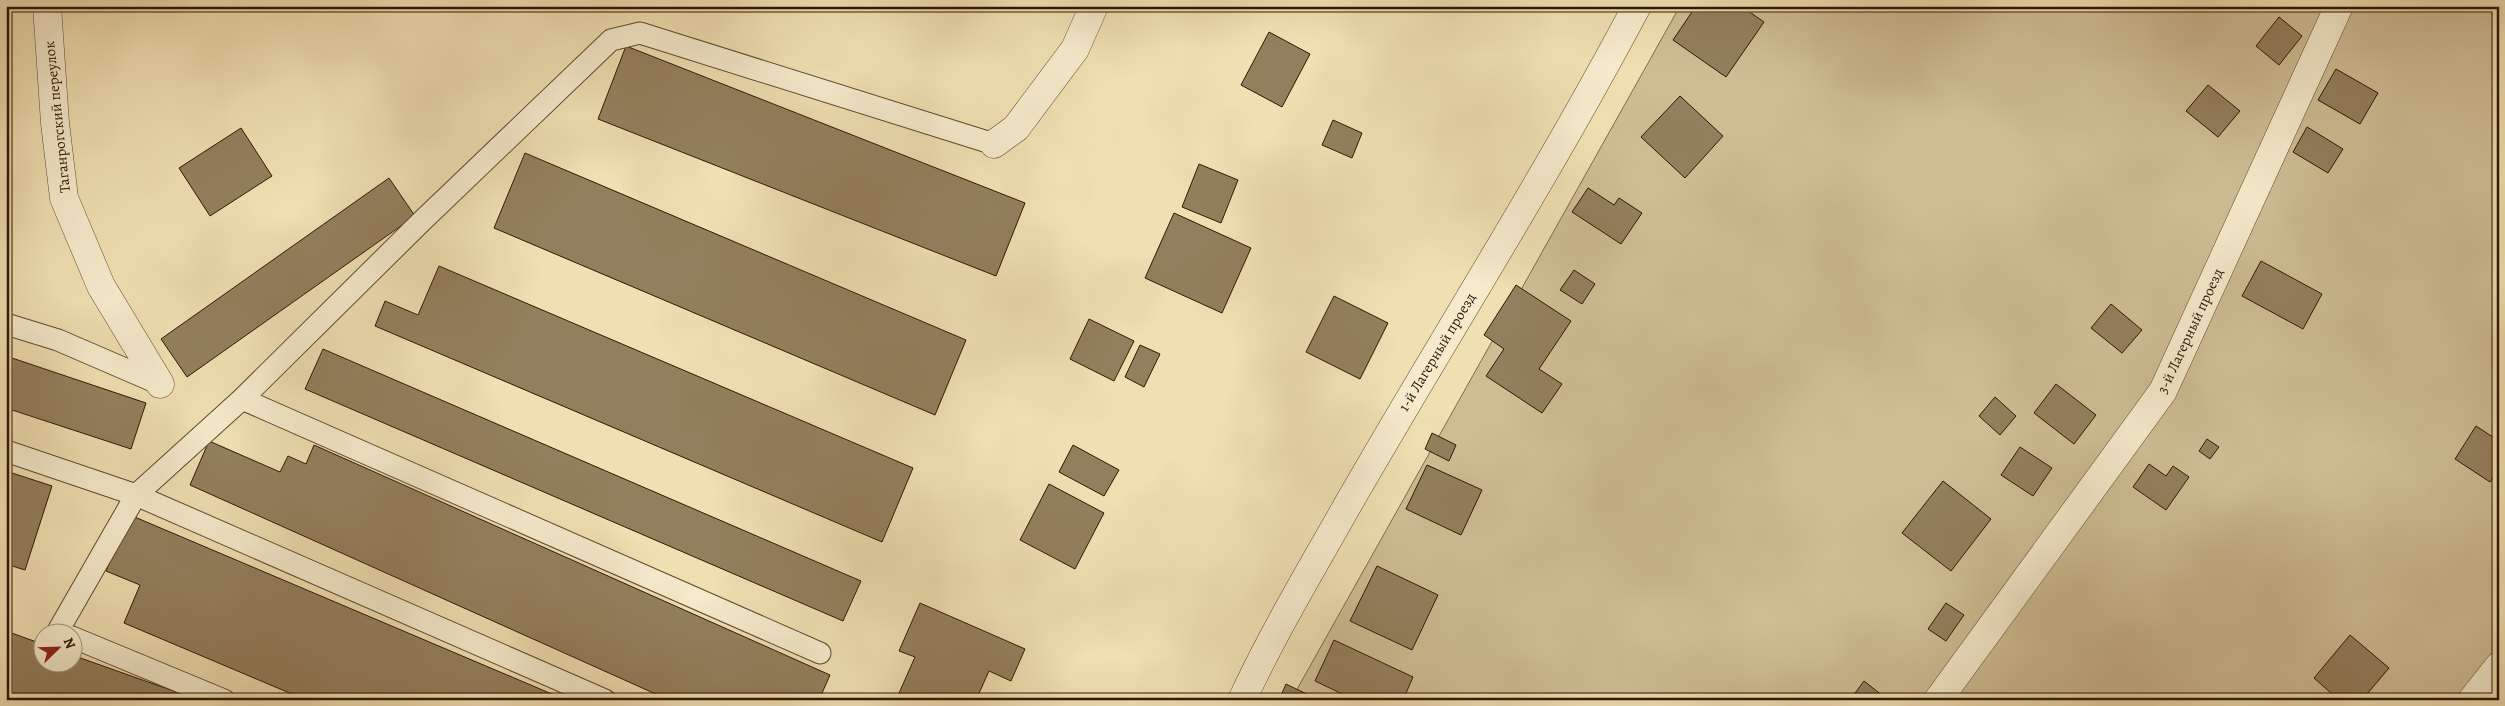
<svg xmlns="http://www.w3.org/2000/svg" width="2505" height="706" font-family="Alegreya,serif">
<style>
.green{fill:#cebd93;stroke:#7e6a4b}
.building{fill:#937f5d;stroke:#2f1703}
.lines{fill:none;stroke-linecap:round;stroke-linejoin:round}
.service-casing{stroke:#5f492e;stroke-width:23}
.minor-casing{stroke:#5f492e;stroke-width:29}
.service{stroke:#f5eacc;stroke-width:21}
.minor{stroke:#f5eacc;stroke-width:28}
.labels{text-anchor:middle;stroke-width:4;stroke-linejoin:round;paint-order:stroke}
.street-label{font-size:15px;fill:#2f1703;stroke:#f5eacc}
</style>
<rect width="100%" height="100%" fill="#efdfb1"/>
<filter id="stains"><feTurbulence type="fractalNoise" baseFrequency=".004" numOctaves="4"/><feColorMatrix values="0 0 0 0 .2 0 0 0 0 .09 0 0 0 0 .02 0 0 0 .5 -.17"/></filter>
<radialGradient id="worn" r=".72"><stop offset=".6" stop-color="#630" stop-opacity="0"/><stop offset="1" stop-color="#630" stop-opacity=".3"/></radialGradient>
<path class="green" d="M1680,6H2499V700H1291Z"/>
<g class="building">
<path d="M1696,6H1741L1764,22L1726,77L1673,40Z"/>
<path d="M2279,17L2302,36L2279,65L2256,46Z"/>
<path d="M1269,32L1310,54L1282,107L1241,85Z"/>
<path d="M626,46L1025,203L996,276L598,119Z"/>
<path d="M2336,69L2378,93L2360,124L2318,100Z"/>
<path d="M2208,85L2240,111L2218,137L2186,111Z"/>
<path d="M1680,96L1723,136L1685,178L1641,137Z"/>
<path d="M1333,120L1362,133L1352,158L1322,145Z"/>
<path d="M2307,127L2343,149L2328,173L2293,152Z"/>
<path d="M241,128L272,176L210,216L179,168Z"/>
<path d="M525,153L966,340L935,415L494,228Z"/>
<path d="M1199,164L1238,180L1221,223L1182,207Z"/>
<path d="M389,178L415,216L187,377L161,339Z"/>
<path d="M1588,188L1614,205L1619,198L1642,213L1621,244L1572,212Z"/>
<path d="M1174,213L1251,248L1222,313L1145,278Z"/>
<path d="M2261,261L2322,294L2303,329L2242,296Z"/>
<path d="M439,266L913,468L882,542L375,326L385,301L418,315Z"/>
<path d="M1574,270L1595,284L1582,304L1560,290Z"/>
<path d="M1516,285L1571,321L1539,369L1562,384L1542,413L1486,376L1504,349L1484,335Z"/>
<path d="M1334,296L1388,323L1360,379L1306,352Z"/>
<path d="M2111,304L2142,330L2122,353L2091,328Z"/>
<path d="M1089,319L1134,341L1114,381L1070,359Z"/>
<path d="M1140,345L1160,354L1144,387L1125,377Z"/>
<path d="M323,349L861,581L843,621L305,389Z"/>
<path d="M6,356L146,403L131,449L6,408Z"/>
<path d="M2056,384L2096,415L2074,444L2034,413Z"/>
<path d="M1995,397L2016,416L2000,435L1979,416Z"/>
<path d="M2476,426L2499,441V468L2490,482L2455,459Z"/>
<path d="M1432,433L1456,445L1449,461L1425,449Z"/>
<path d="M2207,439L2219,447L2210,459L2199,451Z"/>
<path d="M209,441L280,472L288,456L306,464L314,445L830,675L819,700H669L190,485Z"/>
<path d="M1073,445L1119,470L1104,496L1059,472Z"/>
<path d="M2020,447L2052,468L2033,496L2001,475Z"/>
<path d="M2149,464L2166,476L2173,466L2189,477L2166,510L2133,487Z"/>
<path d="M1427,465L1482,490L1461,535L1406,509Z"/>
<path d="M6,471L52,486L25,570L6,564Z"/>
<path d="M1943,481L1991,519L1951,571L1902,533Z"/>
<path d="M1049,484L1104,513L1075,569L1020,540Z"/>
<path d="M130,515L566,700H306L124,623L140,585L106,571Z"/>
<path d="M1377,566L1438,595L1412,650L1350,621Z"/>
<path d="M920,603L1025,649L1011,681L989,671L976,700H896L915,657L899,651Z"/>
<path d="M1946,603L1964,615L1946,641L1928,629Z"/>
<path d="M6,631L42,644V664H72V655L199,700H6Z"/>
<path d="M2350,635L2389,668L2362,700H2339L2314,678Z"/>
<path d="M1334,640L1413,677L1403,700H1355L1315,681Z"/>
<path d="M1864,681L1888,700H1850Z"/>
<path d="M1286,684L1319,700H1279Z"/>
</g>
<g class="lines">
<g class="service-casing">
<g id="service">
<path d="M6,324L58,340L160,384"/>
<path d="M242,399L820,653"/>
<path d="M6,451L136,495L605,700"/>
<path d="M65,634L58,631L136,495L242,399L423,220L611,40L640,33L994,144"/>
<path d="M72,637L224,700"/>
</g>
</g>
<g class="minor-casing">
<g id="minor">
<path d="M47,6L55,123L64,198L101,286L160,384"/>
<path d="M994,144L1016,128L1075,49L1094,6"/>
<path d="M1242,700C1273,633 1311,570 1347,506C1443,339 1547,176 1637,6"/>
<path d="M1938,700L2163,391L2339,6"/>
<path d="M2472,700L2499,666"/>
</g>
</g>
<use href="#service" class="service"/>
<use href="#minor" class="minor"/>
</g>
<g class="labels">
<g class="street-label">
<text transform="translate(57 117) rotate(-96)" y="5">Таганрогский переулок</text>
<text transform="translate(2190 331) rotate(-65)" y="5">3-й Лагерный проезд</text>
<text transform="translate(1437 352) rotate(-59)" y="5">1-й Лагерный проезд</text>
</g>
</g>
<rect width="2505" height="706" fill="none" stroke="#efdfb1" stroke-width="25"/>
<rect x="8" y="8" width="2490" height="691" fill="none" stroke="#2f1703" stroke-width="2.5"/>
<rect x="12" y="12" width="2480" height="681" fill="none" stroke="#2f1703"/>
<g transform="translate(58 648) rotate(67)"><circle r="24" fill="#f5eacc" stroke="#a6967c"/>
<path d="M0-4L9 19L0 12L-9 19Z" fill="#8f2418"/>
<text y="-8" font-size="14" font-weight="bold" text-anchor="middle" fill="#2f1703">N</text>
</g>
<rect width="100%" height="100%" filter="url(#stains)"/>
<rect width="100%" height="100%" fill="url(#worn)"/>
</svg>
